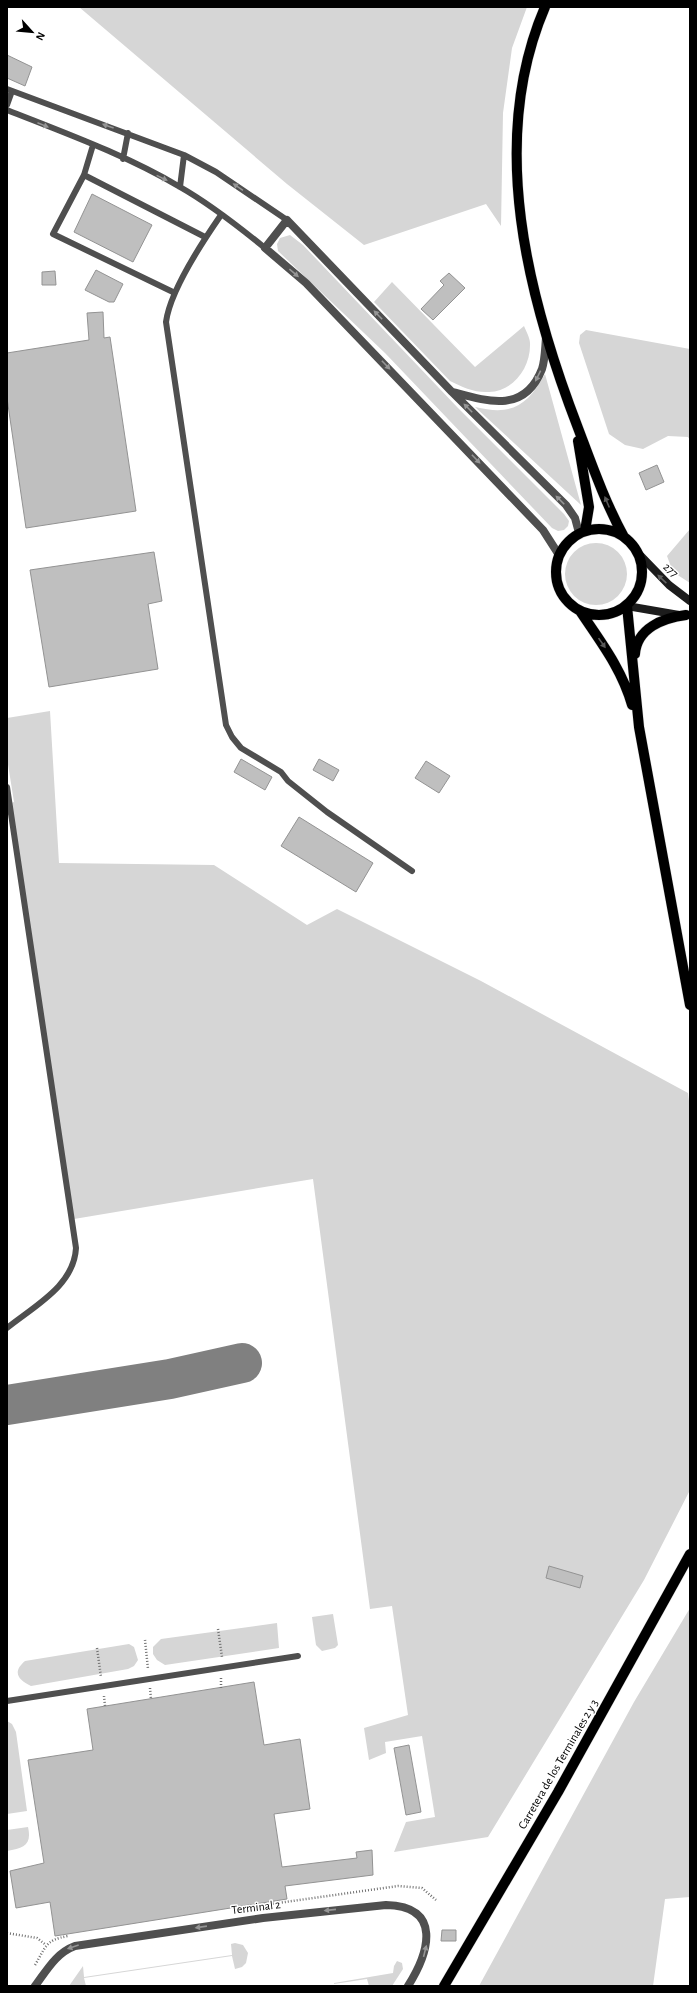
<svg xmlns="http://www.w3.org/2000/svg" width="697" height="1993" viewBox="0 0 697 1993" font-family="'Alegreya Sans',sans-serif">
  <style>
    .green { fill: #d6d6d6 }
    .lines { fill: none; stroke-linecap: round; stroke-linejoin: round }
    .taxiway { stroke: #808080; stroke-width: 40 }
    .building { fill: #bfbfbf; stroke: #939393 }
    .primary-casing { stroke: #dbdbdb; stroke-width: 11 }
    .path { stroke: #717171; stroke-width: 2.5; stroke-dasharray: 1 2; stroke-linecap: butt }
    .lane { stroke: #4f4f4f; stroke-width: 6 }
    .street { stroke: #4f4f4f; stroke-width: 8 }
    .secondary { stroke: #1c1c1c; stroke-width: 8 }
    .primary { stroke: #000; stroke-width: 10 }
    .oneway { fill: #959595 }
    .oneway2 { fill: #595959 }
    .oneway3 { fill: #606060 }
    .labels { text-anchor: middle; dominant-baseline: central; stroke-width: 3; stroke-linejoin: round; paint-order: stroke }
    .street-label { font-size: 12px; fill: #000; stroke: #fff }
  </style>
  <rect width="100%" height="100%" fill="#fff"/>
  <!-- green -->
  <path class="green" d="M79 7H527L512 48 503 113 501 226 486 204 364 245 287 184Z
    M290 235 303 245 458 408 564 514 569 521 568 526 564 530 558 531 552 528 385 353 278 251 277 244 280 238Z
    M392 282 475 367 524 326C526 331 530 338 530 343 531 367 514 391 489 392 475 393 462 387 450 381L374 302Z
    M586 330 690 349V440L688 437 668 436 643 449 625 445 609 434 579 343 580 335Z
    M545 374 581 505 475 407C512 416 527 406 545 374Z
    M690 529V583L673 572 667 556Z
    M565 574a31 31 0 1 1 62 0a31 31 0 1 1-62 0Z
    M50 711 59 863 214 865 307 925 337 909 481 981 688 1093 690 1109V1490L644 1580 488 1837 394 1852 406 1822 435 1817 422 1736 385 1742 386 1753 369 1760 364 1728 408 1715 392 1606 370 1609 313 1179 74 1219 11 803 14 802 7 758V718Z
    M690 1608V1897L665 1899 653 1986H479L634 1702Z
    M333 1614 338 1645 335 1648 322 1651 316 1645 312 1617Z
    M277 1623 279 1648 165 1665 157 1660 153 1654V1647L161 1639Z
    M129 1644 134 1647 138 1660 134 1666 128 1669 31 1686C18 1680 12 1672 25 1661Z
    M7 1721 12 1724 16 1732 27 1811 7 1814Z
    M28 1827C32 1845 24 1848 7 1851V1830Z
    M235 1943 243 1945 248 1953 246 1963 242 1967 235 1969 232 1956 84 1978 86 1986H69L83 1966 84 1977 232 1955 231 1944Z
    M397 1961 402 1963 403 1969 392 1986H369L367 1979 334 1984V1983L393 1973 394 1966Z"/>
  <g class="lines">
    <!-- taxiway -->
    <path class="taxiway" d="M7 1405 170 1379 242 1363"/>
  </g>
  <!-- building -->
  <path class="building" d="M7 55 32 67 25 86 7 78Z
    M92 194 152 225 133 262 74 232Z
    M96 270 123 284 114 302H109L85 290Z
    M55 271 56 285H42V272Z
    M449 273 465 288 433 320 421 309 444 285 440 281Z
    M103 312 104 338 110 337 136 511 26 528 7 398V353L89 340 87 313Z
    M657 465 664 482 646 490 639 473Z
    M154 552 162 601 148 604 158 669 49 687 30 570Z
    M241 759 272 777 265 790 234 772Z
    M319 759 339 770 333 781 313 770Z
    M426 761 450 776 439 793 415 778Z
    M299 817 373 863 356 892 281 846Z
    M549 1566 583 1576 580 1588 546 1578Z
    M254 1682 264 1745 300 1739 310 1809 274 1814 282 1867 357 1858 356 1852 372 1850 373 1875 285 1886 287 1899 55 1936 50 1902 16 1908 10 1871 44 1863 28 1760 93 1750 87 1709Z
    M409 1745 421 1812 406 1815 394 1748Z
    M442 1930H456V1941H441Z"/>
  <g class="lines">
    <defs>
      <path id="primary" d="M545 7C487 142 528 298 578 428 592 465 605 502 624 537
        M578 441 589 507 585 531
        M556 572a43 43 0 1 1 86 0a43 43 0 1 1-86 0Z
        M627 606 639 727 690 1005
        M580 611C600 641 622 669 632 705
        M635 654C637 628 663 618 686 615
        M444 1986 558 1792 690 1554"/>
    </defs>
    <!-- primary casing -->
    <use href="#primary" class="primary-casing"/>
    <!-- path -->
    <path class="path" d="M218 1629 222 1657
      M145 1640 148 1669
      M97 1648 101 1677
      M221 1678V1688
      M150 1688 151 1699
      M104 1696 105 1706
      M264 1905 398 1886 422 1888 436 1900
      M7 1933 37 1938 46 1945
      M35 1965C46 1947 45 1940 68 1936"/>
    <!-- lane -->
    <path class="lane" d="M7 89 184 155 216 172 287 220
      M7 105 12 91
      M7 110C65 133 126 155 180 187 210 204 238 226 265 248
      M93 145 84 175 53 234 175 293
      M123 159 128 133
      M84 175 205 237
      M180 187 184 155
      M221 215C203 241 170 291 166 322L226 725 232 737 241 748 281 772 288 781 327 812 412 871
      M7 787 76 1248C74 1286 34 1306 7 1328
      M7 1701 298 1656"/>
    <!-- street -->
    <path class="street" d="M453 392C489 402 525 413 542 369 545 360 545 348 546 338
      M559 555 543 530 306 283 265 248 287 220 452 392 566 505 575 518 579 533
      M35 1986C47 1970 56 1953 75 1946L263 1918 386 1905C443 1906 429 1953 408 1986"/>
    <!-- secondary -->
    <path class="secondary" d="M639 554 669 585 690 601
      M627 606 679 615"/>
    <!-- primary -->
    <use href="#primary" class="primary"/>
  </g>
  <!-- one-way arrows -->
  <defs><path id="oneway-solid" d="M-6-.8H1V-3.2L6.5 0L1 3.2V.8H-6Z"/></defs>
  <g class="oneway">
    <use href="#oneway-solid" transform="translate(43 125) rotate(22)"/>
    <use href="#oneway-solid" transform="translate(108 126) rotate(-160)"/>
    <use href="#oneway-solid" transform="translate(162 178) rotate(26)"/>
    <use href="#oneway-solid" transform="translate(238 187) rotate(-146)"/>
    <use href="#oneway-solid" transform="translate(294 273) rotate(40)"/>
    <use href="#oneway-solid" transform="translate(378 315) rotate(-134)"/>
    <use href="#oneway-solid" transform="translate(386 365) rotate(46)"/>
    <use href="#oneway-solid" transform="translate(538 376) rotate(116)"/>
    <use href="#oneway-solid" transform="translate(468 408) rotate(-135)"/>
    <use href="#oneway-solid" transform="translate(476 459) rotate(46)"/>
    <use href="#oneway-solid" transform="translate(560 500) rotate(-135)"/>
    <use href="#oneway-solid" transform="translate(330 1910) rotate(174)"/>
    <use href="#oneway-solid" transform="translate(201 1927) rotate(172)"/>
    <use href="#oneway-solid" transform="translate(73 1947) rotate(161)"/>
    <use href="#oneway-solid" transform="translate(425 1951) rotate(-76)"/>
  </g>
  <g class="oneway2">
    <use href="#oneway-solid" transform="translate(607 502) rotate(-113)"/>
    <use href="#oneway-solid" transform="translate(602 643) rotate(55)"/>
  </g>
  <use class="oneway3" href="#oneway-solid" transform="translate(662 579) rotate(-137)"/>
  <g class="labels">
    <!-- street labels -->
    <g class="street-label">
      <text transform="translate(671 570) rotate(43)">277</text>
      <text transform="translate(558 1764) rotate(-60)">Carretera de los Terminales 2 y 3</text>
      <text transform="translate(256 1907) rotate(-7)">Terminal 2</text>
    </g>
  </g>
  <!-- border -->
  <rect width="697" height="1993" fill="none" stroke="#000000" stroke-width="16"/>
  <!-- north arrow -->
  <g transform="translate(32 32) rotate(117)" stroke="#ffffff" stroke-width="3" paint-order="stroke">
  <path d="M0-3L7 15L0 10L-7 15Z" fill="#000000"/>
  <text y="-6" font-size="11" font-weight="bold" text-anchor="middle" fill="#000000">N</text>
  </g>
</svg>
